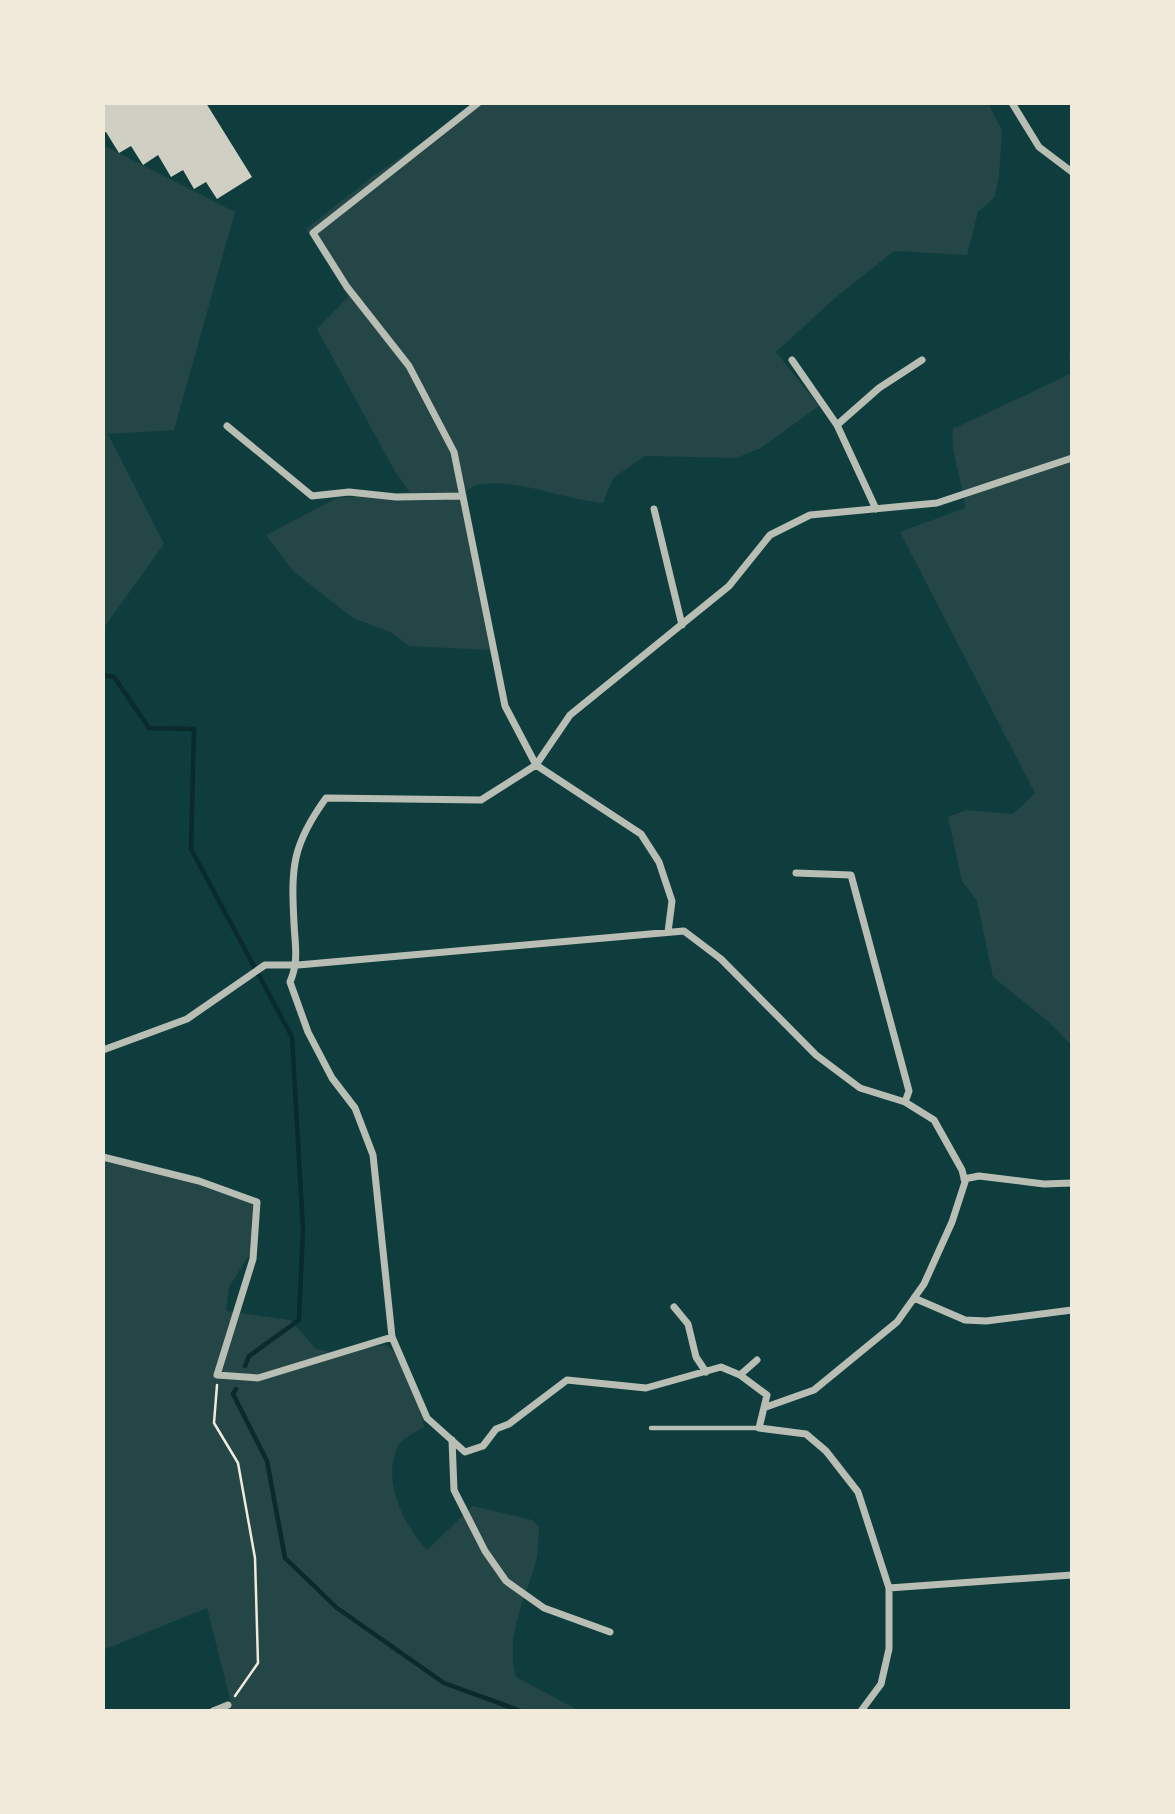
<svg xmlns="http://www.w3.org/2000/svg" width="1175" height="1814" viewBox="0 0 1175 1814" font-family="'IBM Plex Serif',serif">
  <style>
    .green { fill: #244646 }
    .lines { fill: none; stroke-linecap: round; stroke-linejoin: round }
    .stream { stroke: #0a2a2b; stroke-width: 4.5 }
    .building { fill: #cfcfc3 }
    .path { stroke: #f1e9da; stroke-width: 2.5 }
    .service { stroke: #b8beb3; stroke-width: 4.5 }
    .minor { stroke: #b8beb3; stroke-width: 7 }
  </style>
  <rect width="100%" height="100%" fill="#0f3d3e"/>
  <!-- green -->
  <path class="green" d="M478 103H988L1002 131 999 176 995 197 978 212 967 255 894 251 835 298 776 352 819 406 761 448 736 458 645 456 613 478 603 503C566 500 518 479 482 484 475 484 468 490 462 494L490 650 409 646 392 633 353 618 293 571 266 535 337 498 410 492 396 473 317 329 348 297 306 229 372 177Z
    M103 145 235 212 174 430 108 434 164 544 103 629Z
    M1072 351V1046L1050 1023 993 977 977 901 962 881 948 817 967 810 1013 814 1035 793 900 532 965 508C963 482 950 454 953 429L1070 374 1069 354Z
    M103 1160 260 1199 251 1252 229 1287 226 1311 290 1320 316 1349 330 1352 386 1345C409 1363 420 1399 424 1427 416 1432 402 1438 398 1446 381 1480 404 1526 427 1550L473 1506 532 1520 539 1527C538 1539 539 1554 535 1565 524 1603 505 1636 516 1677L580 1711H225L232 1707 207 1608 103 1650Z"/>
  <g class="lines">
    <!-- stream -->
    <path class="stream" d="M103 675 114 677 149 728 194 729 191 849 292 1037 303 1229 299 1320 249 1356 245 1366
      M236 1389 233 1394 267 1461 285 1558 337 1608 444 1683 521 1711"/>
  </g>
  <!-- building -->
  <path class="building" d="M103 103H206L252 177 217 199 206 182 194 189 183 170 171 177 158 155 143 165 131 146 119 153 106 132 103 133Z"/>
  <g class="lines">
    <!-- path -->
    <path class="path" d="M217 1385 214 1423 238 1463 255 1558 258 1663 235 1696"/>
    <!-- service -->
    <path class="service" d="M651 1428H759"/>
    <!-- minor -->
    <path class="minor" d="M478 103 313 233 347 287 409 366 454 452 505 706 536 765 641 834 659 862 672 901 668 932
      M1012 103 1039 147 1072 172
      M792 360 837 425 876 509
      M837 425 879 388 922 360
      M227 426 312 496 349 492 396 497 463 496
      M654 509 682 625
      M796 873 851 875 909 1091 905 1102
      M103 1050 187 1019 265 965H298L684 931 721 959 816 1055 860 1088 905 1102 934 1120 962 1170 965 1182 952 1222 924 1284 897 1322 814 1390 766 1407
      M103 1157 199 1181 257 1202 253 1259 217 1375 258 1378 392 1337
      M964 1179 979 1176 1044 1184 1072 1183
      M914 1298 965 1320 986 1321 1072 1310
      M674 1307 688 1324 696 1357 706 1372
      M740 1375 757 1360
      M452 1440 454 1490 485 1551 506 1581 544 1608 610 1632
      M889 1588 1072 1575
      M213 1711 228 1705
      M861 1711 881 1684 889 1649V1588L858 1492 826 1451 806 1434 759 1428 767 1395 740 1375 721 1367 646 1388 567 1380 509 1424 496 1429 483 1446 465 1452 427 1418 392 1337 373 1155 355 1108 332 1078 308 1032 290 982C299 961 295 945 294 923 291 867 292 845 326 798L481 800 536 765 570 715 729 586 770 535 810 515 937 503 1072 458"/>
  </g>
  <!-- border -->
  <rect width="1175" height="1814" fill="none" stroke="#f1e9da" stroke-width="210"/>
</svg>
